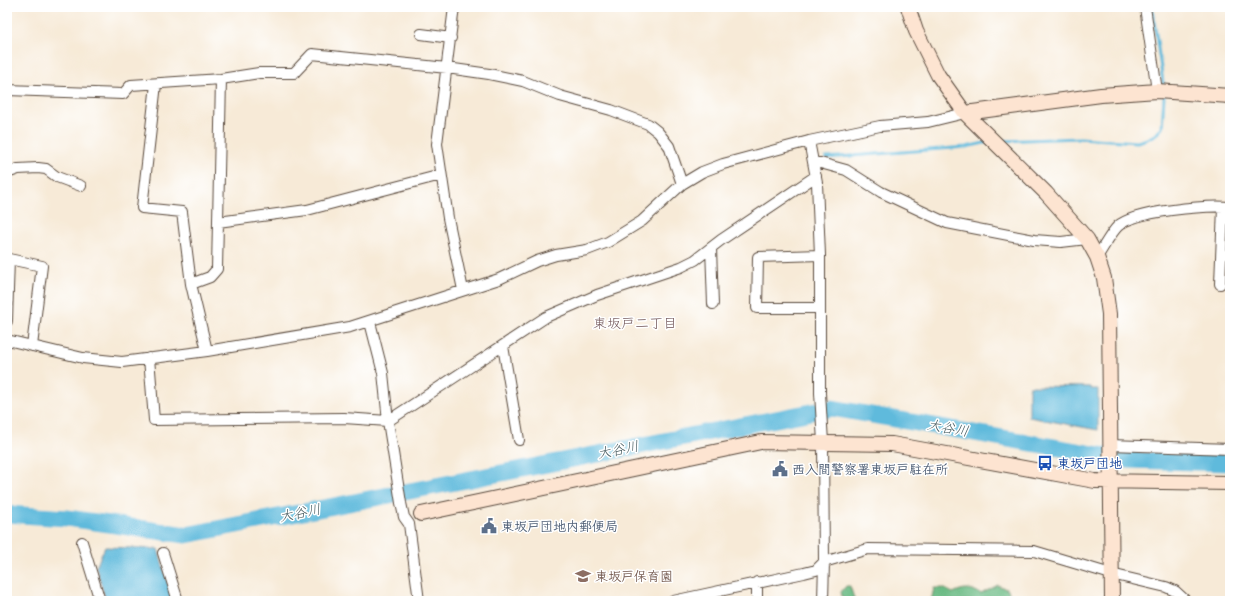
<svg xmlns="http://www.w3.org/2000/svg" width="1237" height="608" viewBox="0 0 1237 608" font-family="Sriracha,'Klee One',sans-serif">
  <style>
    .forest { fill: #6cbb85; stroke: #547252 }
    .water { fill: #5ebadc; stroke: #4c727d }
    .lines { fill: none; stroke-linecap: round; stroke-linejoin: round }
    .stream { stroke: #5ebadc; stroke-width: 3 }
    .river { stroke: #5ebadc; stroke-width: 17 }
    .street-casing { stroke: #57473a; stroke-width: 12 }
    .secondary-casing { stroke: #57473a; stroke-width: 16 }
    .street { stroke: #fff; stroke-width: 10 }
    .secondary { stroke: #fde4d1; stroke-width: 14 }
    .labels { text-anchor: middle; dominant-baseline: central; stroke-width: 3; stroke-linejoin: round; paint-order: stroke }
    .transit-label { font-size: 13px; font-weight: bold; fill: #164399; stroke: #fff; text-anchor: start }
    .service-label { font-size: 13px; font-weight: bold; fill: #4e5e75; stroke: #fff; text-anchor: start }
    .education-label { font-size: 13px; font-weight: bold; fill: #785e54; stroke: #fff; text-anchor: start }
    .neighbourhood-label { font-size: 14px; fill: #73585b; stroke: #fff }
    .water-label { font-size: 14px; font-style: italic; fill: #475c60; stroke: #fff }
  </style>
  <rect width="100%" height="100%" fill="#fff"/>
  <filter id="ink" filterUnits="userSpaceOnUse"><feTurbulence type="fractalNoise" baseFrequency=".025" numOctaves="2"/><feDisplacementMap in="SourceGraphic" scale="8" xChannelSelector="R" yChannelSelector="G"/><feConvolveMatrix kernelMatrix="1 2 1 2 8 2 1 2 1" color-interpolation-filters="sRGB"/></filter>
  <filter id="wash" filterUnits="userSpaceOnUse"><feTurbulence type="fractalNoise" baseFrequency=".012" numOctaves="4" result="noise"/><feDisplacementMap in="SourceGraphic" scale="16" xChannelSelector="R" yChannelSelector="G"/><feGaussianBlur stdDeviation="0.9" result="paint"/><feColorMatrix in="noise" values="0 0 0 0 0 0 0 0 0 0 0 0 0 0 0 0 0 1.4 0 .05"/><feComposite in="paint" operator="in"/></filter>
  <g filter="url(#wash)">
    <rect width="100%" height="100%" fill="#f7ead7"/>
    <!-- forest -->
    <path class="forest" d="M998 585 1008 590 1012 601H931L934 588H943L953 593C965 587 971 588 981 594Z
      M846 586H850L855 601H843L841 592Z"/>
    <!-- water -->
    <path class="water" d="M1029 386 1090 387 1091 389H1098V430L1029 417Z
      M105 547 158 549 173 601H106L96 567Z"/>
    <g class="lines">
      <!-- stream -->
      <path class="stream" d="M1152 7 1164 89
        M1000 141 1080 138 1137 142C1147 140 1156 136 1162 128L1164 96
        M826 158 966 147 989 142"/>
      <!-- river -->
      <path class="river" d="M7 514 67 518 186 535 832 408 1128 460 1230 463"/>
    </g>
  </g>
  <g filter="url(#ink)">
    <g class="lines">
      <defs>
        <path id="street" d="M454 7 437 144 448 218 463 290
          M1145 7 1157 91
          M421 34 451 38
          M156 84 142 208 182 212 191 284 207 351
          M7 90 123 94 131 85 221 79 259 73H294L312 54 447 68 489 74 523 81 560 96 611 110 648 124 658 132 669 146 682 184
          M809 141 817 183 820 255V393L823 442 824 562 823 601
          M813 161 846 170 881 192 947 223 1034 240 1061 242 1087 239
          M7 173 18 169 38 168 46 169 57 177 81 186
          M218 222 307 210 441 175
          M711 248 713 304
          M820 255 758 257 757 308H820
          M1097 257C1104 247 1110 234 1118 226 1134 211 1207 205 1230 207
          M191 284 210 277 217 269 221 79
          M1220 284 1223 207
          M7 321 9 259 42 266 32 346
          M370 322 383 373 388 421 401 503 404 517 409 524 419 601
          M7 340 83 358 122 362 207 351 350 327 499 279 537 261 556 255 587 250 608 242 642 221 682 184 702 172 723 164 809 141 880 126 928 122 965 113
          M503 346 519 440
          M149 358 154 420 344 418 388 421 546 317 597 295 681 267 695 260 721 240 816 176
          M1110 445 1230 449
          M82 542 100 601
          M163 553 178 601
          M757 582V601
          M673 601 804 573 816 570 824 562 868 549 1034 551 1111 574 1166 587 1175 591 1186 601"/>
        <path id="secondary" d="M908 7 916 31 938 75 965 113 1046 193 1087 239 1097 257 1104 278 1109 314 1112 601
          M965 113 1101 95 1157 91 1230 96
          M421 514 761 442 892 444 1095 481 1230 483"/>
      </defs>
      <!-- street casing -->
      <use href="#street" class="street-casing"/>
      <!-- secondary casing -->
      <use href="#secondary" class="secondary-casing"/>
      <!-- street -->
      <use href="#street" class="street"/>
      <!-- secondary -->
      <use href="#secondary" class="secondary"/>
    </g>
  </g>
  <!-- icons -->
  <defs>
    <symbol id="bus-bare" viewBox="-9 -9 18 18"><path d="M-5-6H5V4H4V6H2V4H-2V6H-4V4H-5ZM-3.5-4V0h7V-4ZM-3.5 1.2v1.5H-2V1.2ZM2 1.2v1.5H3.5V1.2Z" fill="#1a4fb4" stroke="#fff" stroke-width="2.5" paint-order="stroke"/></symbol>
    <symbol id="civic-bare" viewBox="-9 -9 18 18"><path d="M-.6-6.5H3V-4.5H.6V-3L4-1V1h2V6H-6V1h2V-1L-.6-3ZM-1.2 2.5V6h2.4V2.5Z" fill="#5c6f8a" stroke="#fff" stroke-width="2.5" paint-order="stroke"/></symbol>
    <symbol id="school-bare" viewBox="-9 -9 18 18"><path d="M0-5L7-2L0 1L-7-2ZM-4 1L0 2.5L4 1V4Q0 6-4 4Z" fill="#8d6e63" stroke="#fff" stroke-width="2.5" paint-order="stroke"/></symbol>
  </defs>
  <g fill-rule="evenodd">
    <use href="#bus-bare" x="1034" y="452" width="22" height="22"/>
    <use href="#civic-bare" x="769" y="458" width="22" height="22"/>
    <use href="#civic-bare" x="478" y="515" width="22" height="22"/>
    <use href="#school-bare" x="572" y="565" width="22" height="22"/>
  </g>
  <g class="labels">
    <!-- transit labels -->
    <g class="transit-label">
      <text x="1057" y="463">東坂戸団地</text>
    </g>
    <!-- service labels -->
    <g class="service-label">
      <text x="792" y="469">西入間警察署東坂戸駐在所</text>
      <text x="501" y="526">東坂戸団地内郵便局</text>
    </g>
    <!-- education labels -->
    <g class="education-label">
      <text x="595" y="576">東坂戸保育園</text>
    </g>
    <!-- neighbourhood labels -->
    <g class="neighbourhood-label">
      <text x="635" y="323">東坂戸二丁目</text>
    </g>
    <!-- water labels -->
    <g class="water-label">
      <text transform="translate(948 428) rotate(10)">大谷川</text>
      <text transform="translate(618 450) rotate(-11)">大谷川</text>
      <text transform="translate(300 513) rotate(-11)">大谷川</text>
    </g>
  </g>
  <!-- margin -->
  <rect width="1237" height="608" fill="none" stroke="#fff" stroke-width="24"/>
</svg>
